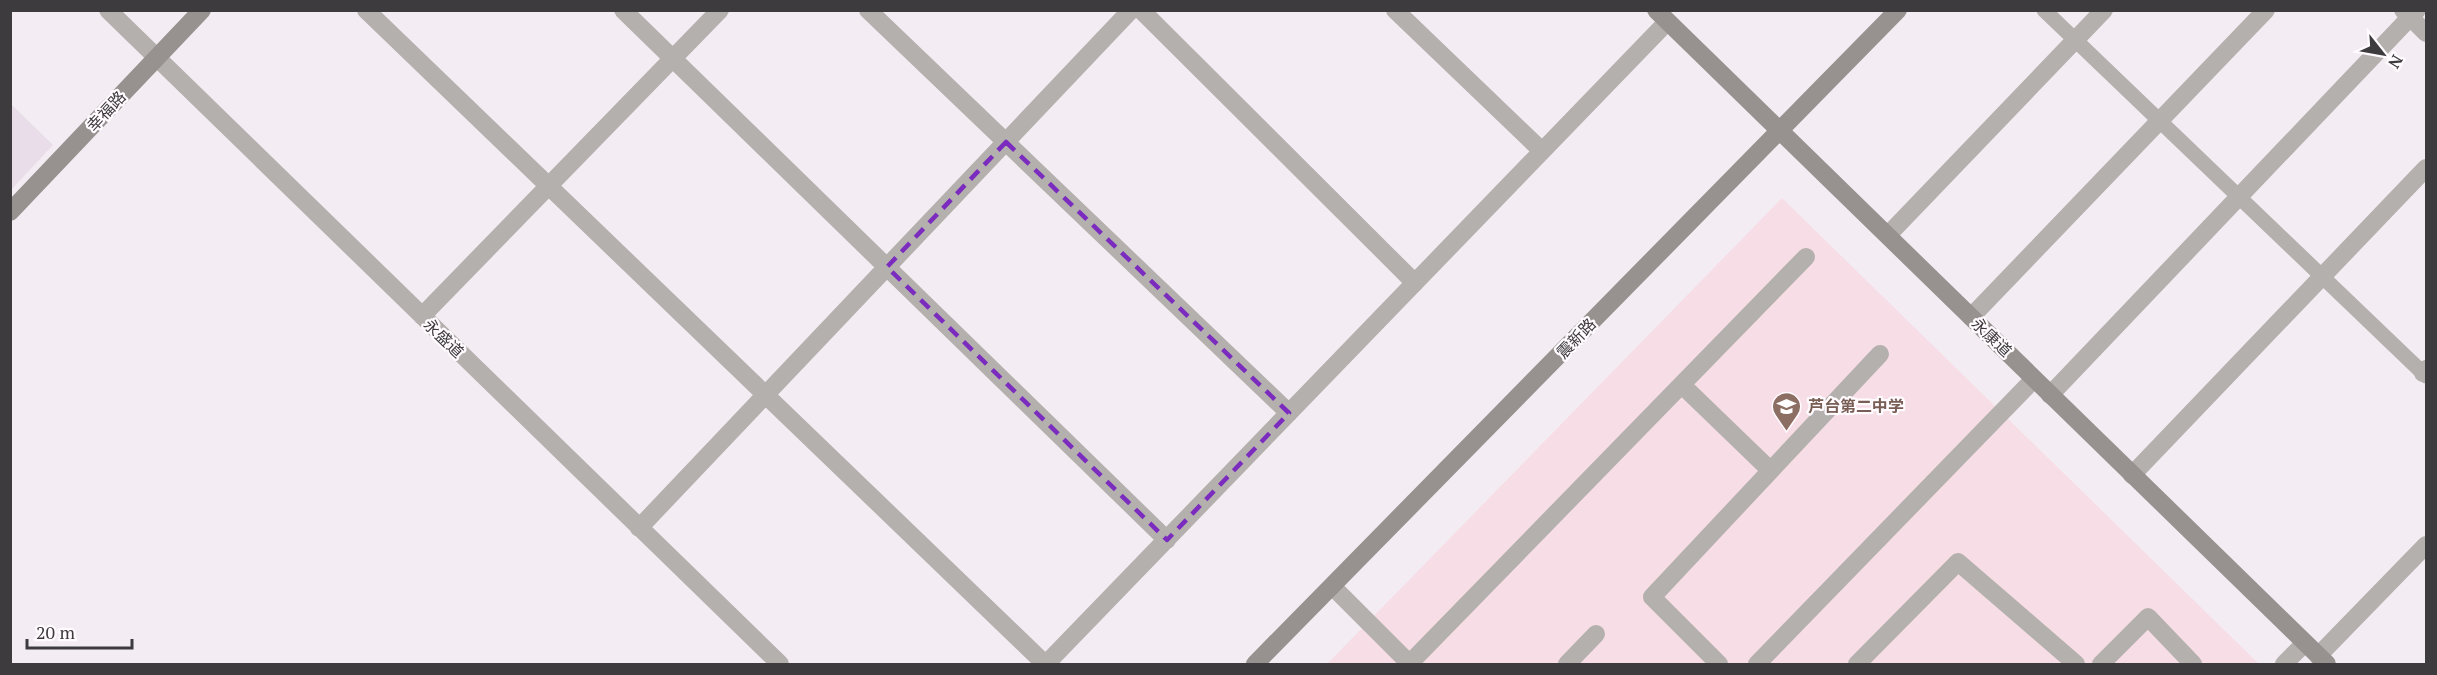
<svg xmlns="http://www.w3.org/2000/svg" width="2437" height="675" viewBox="0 0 2437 675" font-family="'PT Serif','Noto Sans SC',serif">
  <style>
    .built { fill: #e9dde9 }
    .education { fill: #f7dde5 }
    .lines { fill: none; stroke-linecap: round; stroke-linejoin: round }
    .lane { stroke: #b4b0ae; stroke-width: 15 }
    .street { stroke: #b4b0ae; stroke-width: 18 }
    .secondary { stroke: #97918f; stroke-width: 18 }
    .marked { fill: none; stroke: #7b2cbf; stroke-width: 4.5; stroke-dasharray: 12 8; stroke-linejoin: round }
    .labels { text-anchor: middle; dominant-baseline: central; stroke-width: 4.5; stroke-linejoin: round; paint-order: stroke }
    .street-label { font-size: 16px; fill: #3e3b3e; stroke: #fffbff }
    .education-label { font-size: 16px; font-weight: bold; fill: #785e54; stroke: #fffbff; text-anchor: start }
  </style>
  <rect width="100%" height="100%" fill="#f3edf3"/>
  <!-- built -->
  <path class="built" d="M11 104 53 145 11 190H10Z"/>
  <!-- education -->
  <path class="education" d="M1782 198 2259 664H1327Z"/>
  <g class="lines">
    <!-- lane -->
    <path class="lane" d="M2044 10 2426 376"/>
    <!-- street -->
    <path class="street" d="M108 10 780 664
      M366 10 1045 664
      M623 10 1167 540
      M868 10 1289 413
      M1141 10 1415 283
      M1395 10 1542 151
      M2403 10 2426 33
      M1888 235 2104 10
      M422 316 720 10
      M1971 317 2266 10
      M2423 373 2426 369
      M1682 385 1770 470
      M2050 395 2417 10
      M2132 475 2426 168
      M639 528 1131 10
      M1333 587 1410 664
      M2318 656 2426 545
      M1046 664 1667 22
      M1409 664 1806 257
      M1567 664 1596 634
      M1719 664 1652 597 1880 354
      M1757 664 2034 379
      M1857 664 1958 562 2076 664
      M2101 664 2148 617 2193 664
      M2284 664 2305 643"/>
    <!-- secondary -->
    <path class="secondary" d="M1656 10 2327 664
      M10 212 202 10
      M1255 664 1898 10"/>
  </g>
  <!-- marked area -->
  <path class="marked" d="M1006 142 1289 413 1167 540 887 267Z"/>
  <!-- icons -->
  <defs>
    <symbol id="school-pin" viewBox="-11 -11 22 30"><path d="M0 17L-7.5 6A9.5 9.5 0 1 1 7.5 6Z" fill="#8d6e63" stroke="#fffbff"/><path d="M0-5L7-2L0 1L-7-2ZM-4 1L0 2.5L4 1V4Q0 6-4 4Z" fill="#fff"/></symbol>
  </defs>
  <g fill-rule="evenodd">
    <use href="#school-pin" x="1770" y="390" width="33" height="45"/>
  </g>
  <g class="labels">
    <!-- street labels -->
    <g class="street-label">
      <text transform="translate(106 111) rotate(-47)">幸福路</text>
      <text transform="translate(1992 337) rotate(44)">永康道</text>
      <text transform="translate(444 338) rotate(44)">永盛道</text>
      <text transform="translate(1576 338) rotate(-46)">震新路</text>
    </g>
    <!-- education labels -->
    <g class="education-label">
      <text x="1808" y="406">芦台第二中学</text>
    </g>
  </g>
  <!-- border -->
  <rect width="2437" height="675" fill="none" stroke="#3e3b3e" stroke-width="24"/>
  <!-- north arrow -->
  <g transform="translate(2383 54) rotate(121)" stroke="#fffbff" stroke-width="4.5" paint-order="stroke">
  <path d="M0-4.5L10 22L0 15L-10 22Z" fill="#3e3b3e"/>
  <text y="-9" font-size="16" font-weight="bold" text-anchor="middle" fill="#3e3b3e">N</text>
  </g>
  <!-- scale -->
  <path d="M27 639v9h105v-9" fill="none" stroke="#3e3b3e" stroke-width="3"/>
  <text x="36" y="639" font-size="18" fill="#3e3b3e" stroke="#fffbff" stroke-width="4.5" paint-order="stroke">20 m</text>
</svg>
